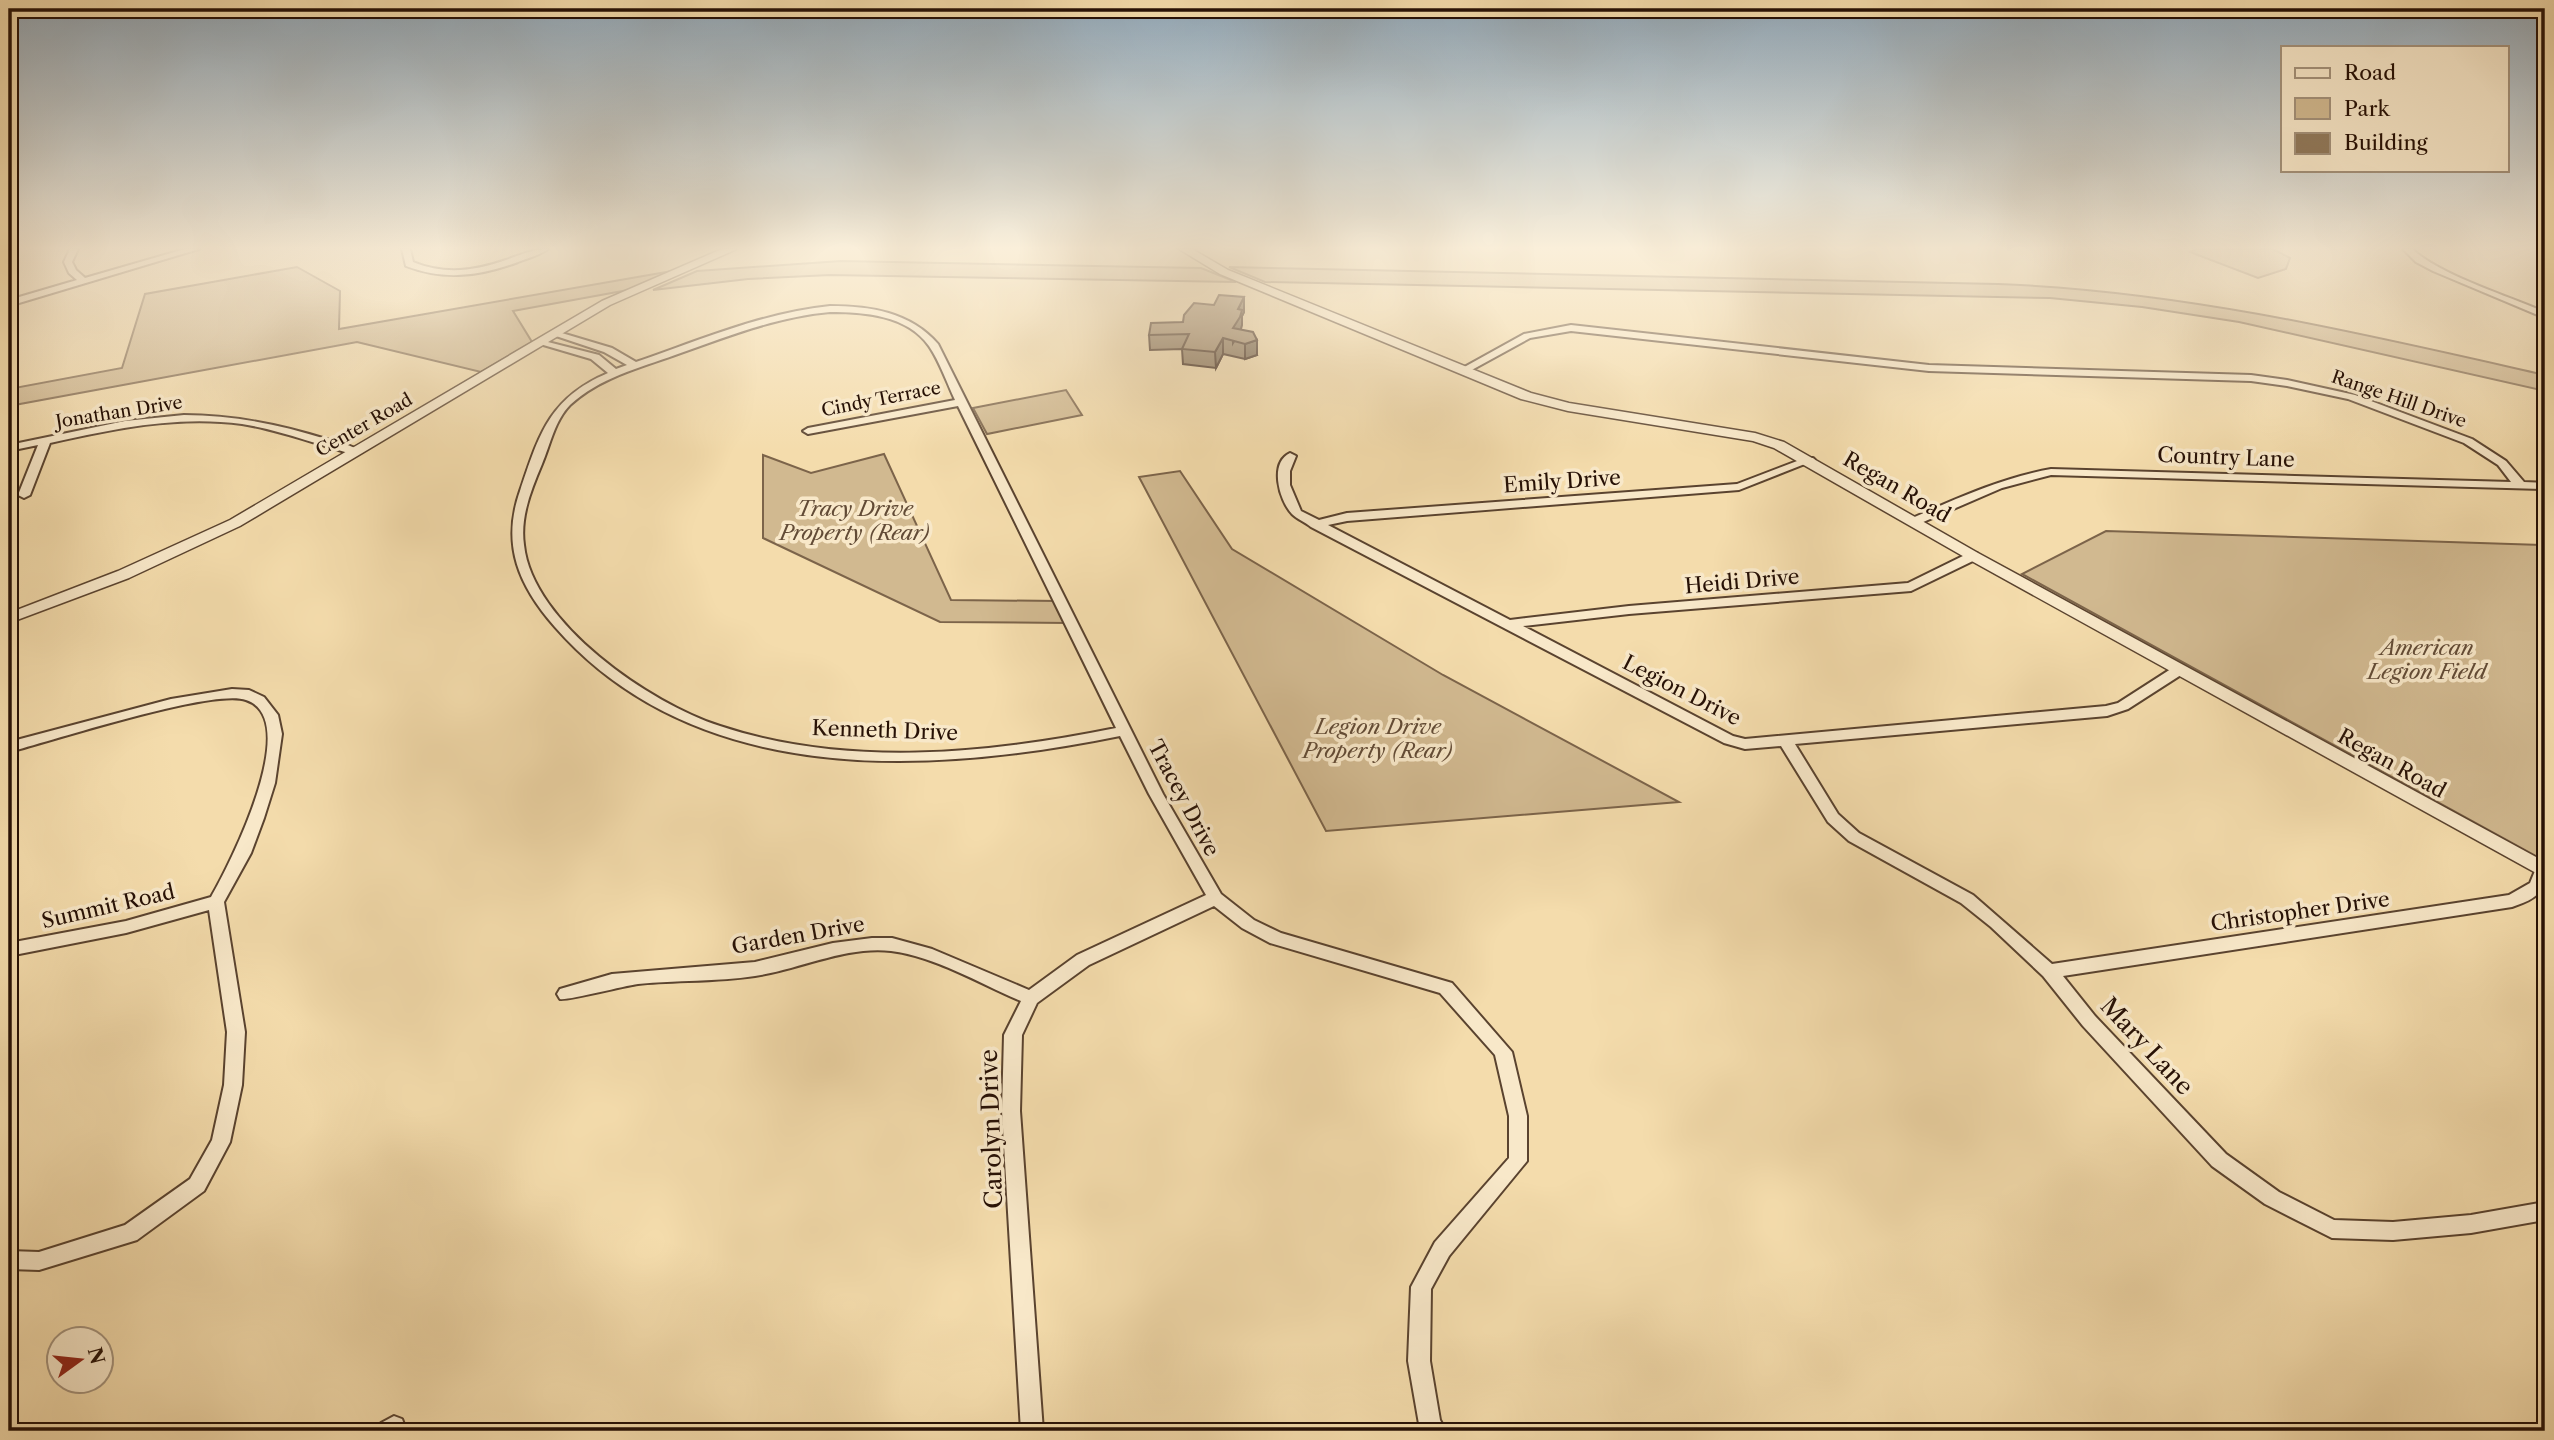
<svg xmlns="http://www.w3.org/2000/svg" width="2554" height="1440" viewBox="0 0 2554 1440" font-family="'Libre Caslon Text',serif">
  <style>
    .green { fill: #d1b990; stroke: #7c644a; stroke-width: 2 }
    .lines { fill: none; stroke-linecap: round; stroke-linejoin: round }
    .minor-casing { stroke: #5a432f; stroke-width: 4 }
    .tertiary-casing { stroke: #5a432f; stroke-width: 3 }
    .minor { fill: #f8e8c9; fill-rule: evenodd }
    .tertiary { fill: #f8e8c9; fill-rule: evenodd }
    .wall { fill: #7d694f; stroke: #261005; stroke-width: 2 }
    .shaded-wall { fill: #665540; stroke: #261005; stroke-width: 2 }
    .building { fill: #917a5c; stroke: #261005; stroke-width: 2 }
    .labels { text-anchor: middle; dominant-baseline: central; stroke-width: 7; stroke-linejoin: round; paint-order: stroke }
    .far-street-label { font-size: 18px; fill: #261005; stroke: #f8e8c9 }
    .street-label { font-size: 21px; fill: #261005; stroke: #f8e8c9 }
    .park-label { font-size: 21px; font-style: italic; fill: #624b36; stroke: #f8e8c9 }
    .near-street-label { font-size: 24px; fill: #261005; stroke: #f8e8c9 }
  </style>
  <rect width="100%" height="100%" fill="#f4dcac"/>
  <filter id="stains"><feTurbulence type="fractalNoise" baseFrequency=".00286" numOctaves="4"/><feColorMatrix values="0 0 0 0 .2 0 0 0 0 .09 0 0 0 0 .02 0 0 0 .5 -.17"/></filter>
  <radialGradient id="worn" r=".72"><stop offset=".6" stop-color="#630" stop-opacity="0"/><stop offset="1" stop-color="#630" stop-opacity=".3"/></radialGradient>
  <!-- green -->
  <path class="green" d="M2196 249H2273L2290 258 2286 269 2258 278 2190 252Z
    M841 261 1201 268 1236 282 830 275 748 279 653 290 697 271Z
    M297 267 340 291 339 329 672 271 628 290 513 311 532 342 481 372 357 342 9 406V389L122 368 145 294Z
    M1229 267 1998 284C2185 291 2364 334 2545 375V391L2239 322 2142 307 2050 298 1265 282Z
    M1066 390 1082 415 987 434 973 408Z
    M884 454 951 600 1058 601 1068 623 940 622 763 538V455L811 473Z
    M1180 471 1232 549 1443 675 1679 802 1326 831 1139 477Z
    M2106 531 2545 545V861L2022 574Z"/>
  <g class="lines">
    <defs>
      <path id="minor" d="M70 249H78L72 262 76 270 85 278 185 249H199L9 306V300L77 280 69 273 64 262Z
        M402 249H410L413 262C445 275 474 271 506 260 520 255 533 249 548 249 540 255 528 258 518 262 480 276 445 281 406 266Z
        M2403 249H2412C2440 275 2508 296 2545 312V318L2433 271 2416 262Z
        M830 306C870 306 910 312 938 344L1163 794 1221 894 1254 920 1281 933 1452 983 1512 1052 1527 1116V1161L1449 1256 1431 1289 1430 1361 1440 1420 1446 1431H1422L1419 1424 1408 1361 1411 1287 1435 1242 1509 1158V1116L1495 1055 1440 993 1270 943 1242 928 1214 906 1089 965 1037 1003 1022 1035 1020 1111 1043 1431H1021L1002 1111 1004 1035 1021 1001C980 984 937 957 891 951 845 946 801 969 755 976 716 982 677 980 638 984 623 986 567 1001 560 999L557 994 560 989 612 974 755 962 833 943 872 938H892L932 949 1029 990 1077 955 1206 895 1149 794 1120 736C929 775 696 788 555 627 519 586 501 545 520 491 539 435 549 398 608 373L591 359 540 344V340L599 355 616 369 627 365 604 352 550 334 555 331 612 348 636 362C700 340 762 313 830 306ZM830 312C864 312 907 315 929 346 940 362 947 383 955 400L808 428 803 431 808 434 958 406 1116 728C988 754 847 768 720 726 651 704 532 623 524 545 520 517 531 490 542 464 550 445 555 420 570 405 599 378 639 368 675 355 727 337 775 317 830 312Z
        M1571 325 1929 365 2251 375 2287 380 2355 395 2472 439 2506 461 2524 482 2545 483V489L2051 475 2002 488 1914 526 1908 522 1910 519C1956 499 2001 478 2051 469L2511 482 2498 465 2464 443 2348 399 2287 386 2251 381 1929 371 1571 331 1530 338 1468 372 1459 370 1524 334Z
        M184 415C233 415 278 424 326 439 337 442 352 445 362 452L356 455C318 445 281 430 242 424 177 415 113 429 50 443L30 495 24 498 18 495 38 445 9 451V445L125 421Z
        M1290 453 1296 456 1290 471V485L1301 511 1319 520 1347 513 1737 484 1805 458H1813L1815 460 1739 490 1347 521 1328 525 1510 620 1629 606 1908 583 1969 553H1977L1979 556 1977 559 1911 591 1629 614 1523 626 1733 736 1745 739 2106 706 2118 703 2174 667H2184L2186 670 2184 673 2128 709 2107 716 1795 744 1838 814 1859 833 1973 895 2052 964 2509 895 2530 883 2537 866 2545 865C2545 892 2539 898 2512 907L2063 976 2095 1016 2226 1154 2279 1192 2334 1220 2393 1222 2471 1215 2545 1202V1220L2471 1233 2393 1240 2332 1238 2265 1204 2212 1166 2083 1026 2043 976 1991 927 1961 903 1849 841 1828 822 1781 746 1745 749 1724 743 1311 527C1305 522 1297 519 1292 514 1279 500 1269 463 1290 453Z
        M232 689 249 690 264 697 278 715 282 734 275 783 264 818 251 853 224 902 245 1032 242 1085 230 1142 204 1191 137 1240 39 1270 9 1269V1251L39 1252 125 1225 190 1179 212 1140 224 1085 227 1032 209 910 126 933 9 956V943L126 921 211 897C229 866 304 719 246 700 213 688 52 741 9 752V742L171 699Z
        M394 1416 402 1419 405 1427 403 1431H378L381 1423Z"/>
      <path id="tertiary" d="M722 249H737L610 305 240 526 129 578 9 623V613L118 571 230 520 602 301Z
        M1179 249H1192L1228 270 1531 393 1569 403 1755 433 1784 442 1978 553 2545 862V878L1968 559 1774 448 1753 441 1568 411 1521 399 1220 274Z"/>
    </defs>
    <!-- minor casing -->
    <use href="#minor" class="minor-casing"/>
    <!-- tertiary casing -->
    <use href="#tertiary" class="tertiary-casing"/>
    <!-- minor -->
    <use href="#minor" class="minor"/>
    <!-- tertiary -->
    <use href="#tertiary" class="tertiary"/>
  </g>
  <!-- wall -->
  <path class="wall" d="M1244 297V312L1242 316 1241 329 1257 355 1245 359 1223 354 1216 368 1183 364 1182 349 1150 350 1149 335 1183 322 1214 305Z"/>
  <!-- shaded-wall -->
  <path class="shaded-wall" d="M1244 297V312L1242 316V325L1240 332 1233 343V328L1238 309Z
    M1223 338V354L1216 368 1215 352Z
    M1257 340V355L1245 359V344Z"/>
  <!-- building -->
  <path class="building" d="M1219 295 1244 297 1238 309 1242 310 1240 317 1233 328 1253 332 1257 340 1245 344 1223 338 1215 352 1182 349 1189 334 1149 335 1151 323 1183 322 1184 315 1194 303 1214 305Z"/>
  <!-- sky -->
  <linearGradient id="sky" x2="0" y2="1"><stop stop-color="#91a8b9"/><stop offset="0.55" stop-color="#faefda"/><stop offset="1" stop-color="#faefda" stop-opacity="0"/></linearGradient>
  <rect width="2554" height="451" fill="url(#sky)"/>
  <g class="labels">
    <!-- far-street labels -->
    <g class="far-street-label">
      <text transform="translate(881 399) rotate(-11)">Cindy Terrace</text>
      <text transform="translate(2399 399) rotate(19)">Range Hill Drive</text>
      <text transform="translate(119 412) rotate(-9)">Jonathan Drive</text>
      <text transform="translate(364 425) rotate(-30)">Center Road</text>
    </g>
    <!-- street labels -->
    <g class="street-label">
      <text transform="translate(2226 457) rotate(2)">Country Lane</text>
      <text transform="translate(1562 481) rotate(-4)">Emily Drive</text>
      <text transform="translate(1897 487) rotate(30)">Regan Road</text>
      <text transform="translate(1742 581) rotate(-5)">Heidi Drive</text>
      <text transform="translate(1682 690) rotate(27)">Legion Drive</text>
      <text transform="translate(885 730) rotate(2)">Kenneth Drive</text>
      <text transform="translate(2392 763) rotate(29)">Regan Road</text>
      <text transform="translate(1184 798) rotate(62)">Tracey Drive</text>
      <text transform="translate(108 906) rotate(-13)">Summit Road</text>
      <text transform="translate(2300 911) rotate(-8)">Christopher Drive</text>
      <text transform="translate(798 935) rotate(-10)">Garden Drive</text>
    </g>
    <!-- park labels -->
    <g class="park-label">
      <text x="855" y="508">Tracy Drive<tspan x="855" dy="24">Property (Rear)</tspan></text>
      <text x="2427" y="647">American<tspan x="2427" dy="24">Legion Field</tspan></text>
      <text x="1378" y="726">Legion Drive<tspan x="1378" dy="24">Property (Rear)</tspan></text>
    </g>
    <!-- near-street labels -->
    <g class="near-street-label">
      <text transform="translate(2147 1046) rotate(47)">Mary Lane</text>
      <text transform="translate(991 1129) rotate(-92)">Carolyn Drive</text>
    </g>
  </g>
  <!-- margin -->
  <rect width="2554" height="1440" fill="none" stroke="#f4dcac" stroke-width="35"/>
  <rect x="10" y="10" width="2533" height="1419" fill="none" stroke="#261005" stroke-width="3.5"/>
  <rect x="18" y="18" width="2519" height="1405" fill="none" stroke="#261005" stroke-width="2"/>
  <!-- legend -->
  <rect x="2281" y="46" width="228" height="126" fill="#f8e8c9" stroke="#a4927b" stroke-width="2"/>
  <rect x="2295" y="68" width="35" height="10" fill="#f8e8c9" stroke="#a4927b" stroke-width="2"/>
  <text x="2344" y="80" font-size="21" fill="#261005">Road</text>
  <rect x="2295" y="98" width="35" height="21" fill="#d1b990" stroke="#a4927b" stroke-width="2"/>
  <text x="2344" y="116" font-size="21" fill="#261005">Park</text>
  <rect x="2295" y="133" width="35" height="21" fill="#917a5c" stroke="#a4927b" stroke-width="2"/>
  <text x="2344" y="150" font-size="21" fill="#261005">Building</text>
  <!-- north arrow -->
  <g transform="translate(80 1360) rotate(75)"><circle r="33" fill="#f8e8c9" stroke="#a4927b" stroke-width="2"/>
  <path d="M0-5L12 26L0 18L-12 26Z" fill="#8f2418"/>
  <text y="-10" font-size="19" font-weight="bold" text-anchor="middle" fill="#261005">N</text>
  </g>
  <rect width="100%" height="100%" filter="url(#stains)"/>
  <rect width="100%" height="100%" fill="url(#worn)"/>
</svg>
